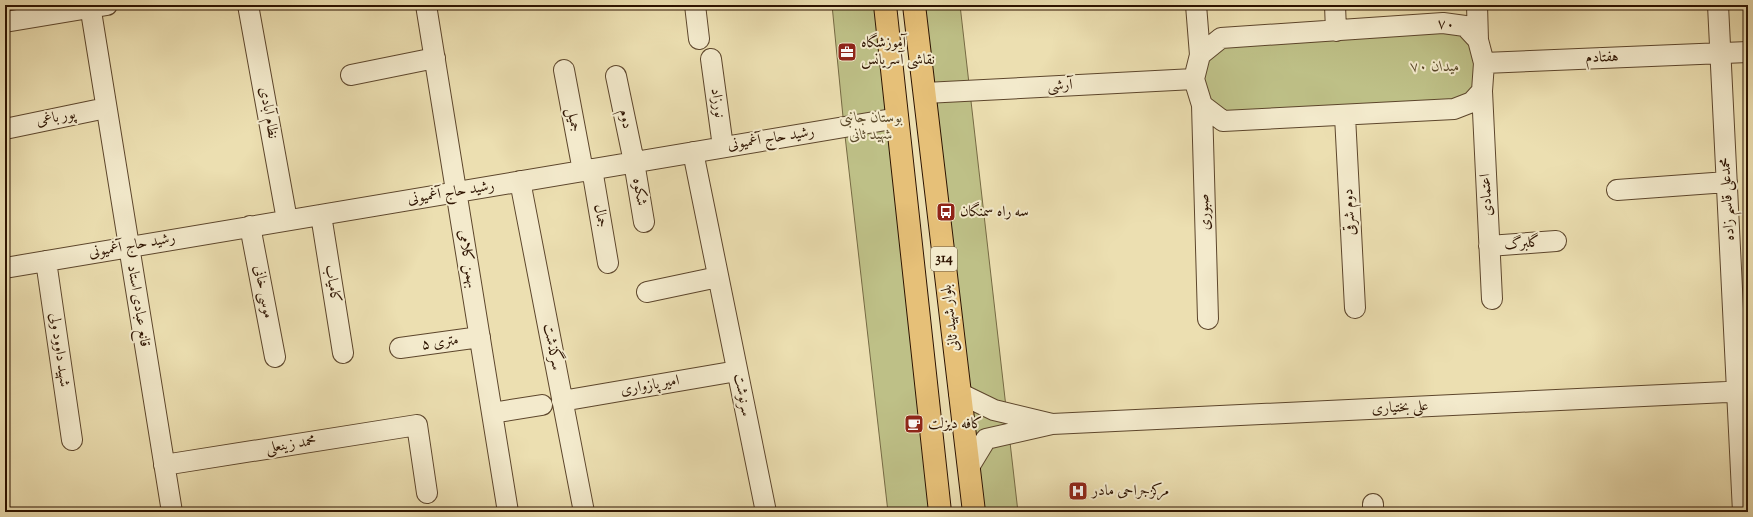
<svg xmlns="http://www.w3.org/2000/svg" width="1753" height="517" viewBox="0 0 1753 517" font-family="'Sorts Mill Goudy',Amiri,serif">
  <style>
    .green { fill: #bec087; stroke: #766a44 }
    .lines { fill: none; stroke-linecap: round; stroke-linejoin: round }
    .street-casing { stroke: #5d462c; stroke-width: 22 }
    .primary-casing { stroke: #2d1300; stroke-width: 24 }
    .street { stroke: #f3eacc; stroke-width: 20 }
    .primary { stroke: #e6c078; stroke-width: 22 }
    .labels { text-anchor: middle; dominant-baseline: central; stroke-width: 4; stroke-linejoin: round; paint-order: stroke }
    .shield { fill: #f3eacc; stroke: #68543d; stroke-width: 1 }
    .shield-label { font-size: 14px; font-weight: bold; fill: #2d1300 }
    .street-label { font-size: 15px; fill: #2d1300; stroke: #f3eacc }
    .poi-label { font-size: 15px; fill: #2d1300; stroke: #f3eacc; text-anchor: start }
    .park-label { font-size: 15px; font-style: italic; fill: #584728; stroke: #f3eacc }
  </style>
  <rect width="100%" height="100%" fill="#ecdfb1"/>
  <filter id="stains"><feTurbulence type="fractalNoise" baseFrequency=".005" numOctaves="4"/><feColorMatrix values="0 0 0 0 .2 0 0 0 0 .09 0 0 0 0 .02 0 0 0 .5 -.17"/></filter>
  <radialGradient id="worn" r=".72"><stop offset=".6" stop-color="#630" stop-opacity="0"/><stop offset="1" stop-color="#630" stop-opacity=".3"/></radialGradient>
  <!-- green -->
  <path class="green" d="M832 5H885L940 512H888L844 127Z
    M913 5H960L1018 512H974Z
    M1443 23 1478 40 1472 102 1223 121 1202 105 1200 55 1221 38Z"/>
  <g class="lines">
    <defs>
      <path id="street" d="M90 5 172 512
        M248 5 287 220
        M426 5 508 512
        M695 5 699 39
        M1196 5 1200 55
        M1335 5 1336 31
        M1477 5 1478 40
        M1718 5 1743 512
        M5 22 107 5
        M1443 23 1465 26 1478 40 1484 63 1482 91 1472 102 1454 109 1223 121 1202 105 1194 79 1200 55 1221 38Z
        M711 59 723 147
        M1484 63 1748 52
        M564 70 583 171
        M351 75 435 58
        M616 76 634 162 644 222
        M1482 91 1492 299
        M925 93 1194 79
        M1202 105 1208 319
        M1345 116 1355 308
        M5 129 106 108
        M693 152 766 512
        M592 169 608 263
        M520 181 584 512
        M1617 190 1727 182
        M321 215 343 353
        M250 226 275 357
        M1489 246 1556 241
        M46 261 72 440
        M5 268 898 118
        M647 292 718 277
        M400 348 480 337
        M959 393 994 410 1052 424 986 439 969 467
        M562 401 737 371
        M492 413 542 405
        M1052 424 1748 391
        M164 465 417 425 427 493
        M1373 504V512"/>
      <path id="primary" d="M885 5 940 512
        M914 5 974 512"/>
    </defs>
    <!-- street casing -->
    <use href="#street" class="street-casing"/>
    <!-- primary casing -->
    <use href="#primary" class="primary-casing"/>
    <!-- street -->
    <use href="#street" class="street"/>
    <!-- primary -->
    <use href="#primary" class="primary"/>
  </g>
  <!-- icons -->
  <defs>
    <symbol id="office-square" viewBox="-11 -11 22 22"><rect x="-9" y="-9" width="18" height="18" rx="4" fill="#8f2418" stroke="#f3eacc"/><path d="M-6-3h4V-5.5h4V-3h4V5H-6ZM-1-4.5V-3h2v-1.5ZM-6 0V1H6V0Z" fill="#fff"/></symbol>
    <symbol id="bus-square" viewBox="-11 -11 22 22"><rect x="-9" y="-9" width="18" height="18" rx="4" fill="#8f2418" stroke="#f3eacc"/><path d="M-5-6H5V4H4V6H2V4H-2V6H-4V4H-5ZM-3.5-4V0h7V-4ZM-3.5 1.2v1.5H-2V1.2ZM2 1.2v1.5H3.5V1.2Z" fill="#fff"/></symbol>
    <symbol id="cafe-square" viewBox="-11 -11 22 22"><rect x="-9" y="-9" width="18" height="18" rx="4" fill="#8f2418" stroke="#f3eacc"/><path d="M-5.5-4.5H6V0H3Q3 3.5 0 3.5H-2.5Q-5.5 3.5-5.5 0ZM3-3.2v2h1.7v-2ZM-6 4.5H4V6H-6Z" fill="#fff"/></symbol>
    <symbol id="hospital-square" viewBox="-11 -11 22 22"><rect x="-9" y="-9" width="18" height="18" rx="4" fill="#8f2418" stroke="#f3eacc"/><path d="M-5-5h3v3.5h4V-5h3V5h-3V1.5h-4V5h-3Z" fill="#fff"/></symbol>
  </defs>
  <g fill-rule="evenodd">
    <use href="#office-square" x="836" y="41" width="22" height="22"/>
    <use href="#bus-square" x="935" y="201" width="22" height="22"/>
    <use href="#cafe-square" x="903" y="413" width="22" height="22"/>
    <use href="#hospital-square" x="1067" y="480" width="22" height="22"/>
  </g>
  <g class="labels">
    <!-- shield labels -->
    <rect class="shield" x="931" y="247" width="26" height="24" rx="3"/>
    <g class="shield-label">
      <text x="944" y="259">314</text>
    </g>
    <!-- street labels -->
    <g class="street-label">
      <text transform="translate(1446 25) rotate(3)">۷۰</text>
      <text transform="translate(1602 58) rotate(-2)">هفتادم</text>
      <text transform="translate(1060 86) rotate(-3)">آرشی</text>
      <text transform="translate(717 103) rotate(82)">نورزاد</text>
      <text transform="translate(268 113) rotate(80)">نظام آبادی</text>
      <text transform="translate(56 118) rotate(-11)">پور باغی</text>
      <text transform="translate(625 119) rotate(78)">دوم</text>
      <text transform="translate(573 120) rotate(79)">جمیل</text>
      <text transform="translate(771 139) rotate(-9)">رشید حاج آغمیونی</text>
      <text transform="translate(639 192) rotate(81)">شکوه</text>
      <text transform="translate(451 193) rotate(-9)">رشید حاج آغمیونی</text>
      <text transform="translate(1487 195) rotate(-93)">اعتمادی</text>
      <text transform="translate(1728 199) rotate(-93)">محمدعلی قاسم زاده</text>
      <text transform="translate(1205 212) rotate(-92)">صبوری</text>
      <text transform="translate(1350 212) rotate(-93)">دوم شرقی</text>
      <text transform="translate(600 216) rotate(80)">جمال</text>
      <text transform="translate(1522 244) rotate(-4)">گلبرگ</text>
      <text transform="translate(132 246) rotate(-10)">رشید حاج آغمیونی</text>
      <text transform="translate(467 259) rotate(81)">بهمن کلامی</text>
      <text transform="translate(332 284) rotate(81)">کامیاب</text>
      <text transform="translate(263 292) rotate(79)">موسی خانی</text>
      <text transform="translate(138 306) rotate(81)">قانع عبادی استاد</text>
      <text transform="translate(951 318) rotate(-97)">بلوار شهید ثانی</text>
      <text transform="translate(440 343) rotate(-8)">۵ متری</text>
      <text transform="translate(552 347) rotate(79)">سرگذشت</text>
      <text transform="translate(59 350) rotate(82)">شهید داوود ولی</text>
      <text transform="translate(650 386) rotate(-10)">امیر پازواری</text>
      <text transform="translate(742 395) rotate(79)">سرنوشت</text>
      <text transform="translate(1400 408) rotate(-3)">علی بختیاری</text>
      <text transform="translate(291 445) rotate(-9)">محمد زینعلی</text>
    </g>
    <!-- poi labels -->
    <g class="poi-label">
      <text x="861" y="43">آموزشگاه<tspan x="861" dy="17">نقاشی آسریانس</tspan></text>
      <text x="960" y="212">سه راه سمنگان</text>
      <text x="928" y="424">کافه دیزلت</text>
      <text x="1092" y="491">مرکزجراحی مادر</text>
    </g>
    <!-- park labels -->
    <g class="park-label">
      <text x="1435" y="67">میدان ۷۰</text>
      <text x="871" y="118">بوستان جانبی<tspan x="871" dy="17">شهید ثانی</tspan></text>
    </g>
  </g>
  <!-- margin -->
  <rect width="1753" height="517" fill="none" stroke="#ecdfb1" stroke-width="20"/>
  <rect x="6" y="6" width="1741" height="505" fill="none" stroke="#2d1300" stroke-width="2"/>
  <rect x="10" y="10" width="1733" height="497" fill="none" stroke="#2d1300"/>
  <rect width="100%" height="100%" filter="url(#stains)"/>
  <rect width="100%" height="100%" fill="url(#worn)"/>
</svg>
